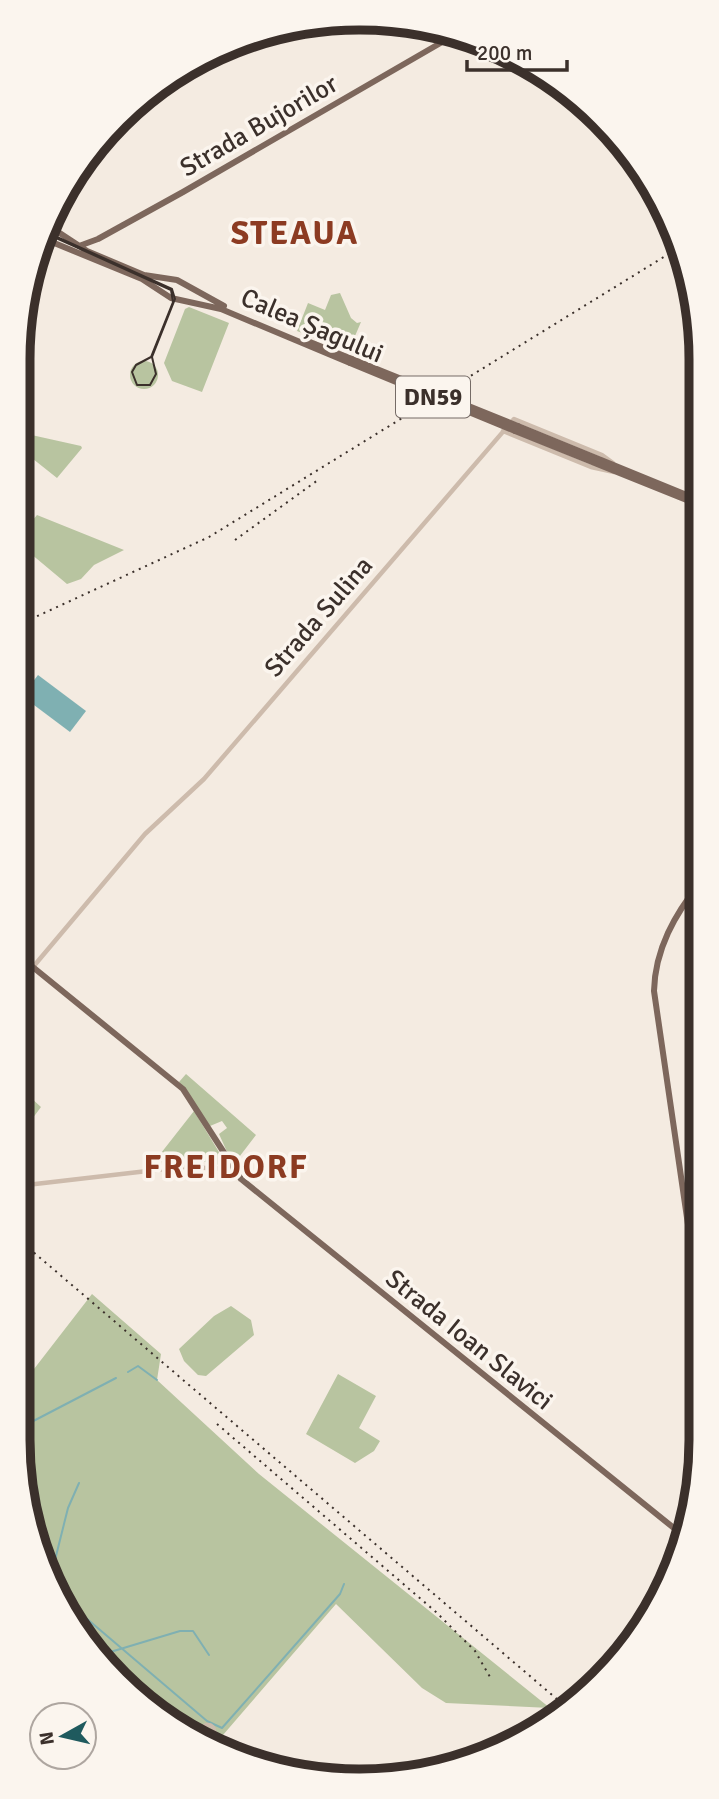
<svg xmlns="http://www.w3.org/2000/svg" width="719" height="1799" viewBox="0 0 719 1799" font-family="Signika,sans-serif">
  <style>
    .green { fill: #b8c4a0 }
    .water { fill: #7fb0b2 }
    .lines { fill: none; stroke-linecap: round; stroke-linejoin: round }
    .stream { stroke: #7fb0b2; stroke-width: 2 }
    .minor { stroke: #cdbbac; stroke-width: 4.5 }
    .major { stroke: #7d675c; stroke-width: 6 }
    .tram { stroke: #3b302b; stroke-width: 2 }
    .rail { stroke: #3b302b; stroke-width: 2; stroke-dasharray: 2 5; stroke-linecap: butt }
    .major-bridge { stroke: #7d675c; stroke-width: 6 }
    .labels { text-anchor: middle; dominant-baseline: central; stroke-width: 7; stroke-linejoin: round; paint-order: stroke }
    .shield { fill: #fbf5ee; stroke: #756b66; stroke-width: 2 }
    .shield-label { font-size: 24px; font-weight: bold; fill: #3b302b }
    .street-label { font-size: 26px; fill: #3b302b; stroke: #fbf5ee }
    .district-label { font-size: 33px; font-weight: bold; letter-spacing: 2px; fill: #8c3b22; stroke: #fbf5ee }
    .rim { fill: none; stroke: #3b302b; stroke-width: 9 }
  </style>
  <rect width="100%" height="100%" fill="#f4ebe1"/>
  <!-- green -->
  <path class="green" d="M340 293 351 318 357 323 361 322 355 336 337 329 332 344 297 331 308 303 325 310 331 295Z
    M189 307 229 323 202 392 172 381 164 363 185 309Z
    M130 375a14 14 0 1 1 28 0a14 14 0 1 1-28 0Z
    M18 432 81 446 82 448 57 478 18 447Z
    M37 515 124 550 94 565 81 579 67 584 18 543V538Z
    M186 1074 256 1135 233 1165 219 1134 227 1128 222 1121 210 1126 179 1082Z
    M18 1086 41 1107 18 1138Z
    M194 1111 225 1162 224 1166 205 1162H154Z
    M92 1294 161 1354 157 1380 259 1474 550 1708 446 1703 422 1688 336 1604 223 1735 211 1743 189 1736 152 1706 160 1700 130 1672 119 1679 102 1665 36 1550 18 1439V1356L34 1369Z
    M231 1306 251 1320 254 1335 206 1376 198 1375 184 1361 179 1349 214 1316Z
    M338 1374 376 1396 359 1428 380 1441 374 1451 355 1463 306 1434Z"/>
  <!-- water -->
  <path class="water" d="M38 675 86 711 70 732 22 696Z"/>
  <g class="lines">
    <!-- stream -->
    <path class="stream" d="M128 1372 138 1366 157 1380
      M18 1429 116 1378
      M51 1576 68 1508 79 1483
      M66 1601 207 1721 222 1728 340 1594 344 1584
      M97 1656 180 1631H193L209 1655
      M166 1717 174 1712
      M169 1720 174 1713"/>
    <!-- minor -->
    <path class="minor" d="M503 431 591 467 614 472
      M33 967 145 834 204 779 514 419 602 455 613 463
      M18 1186 182 1167 232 1169
      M202 1731a6 6 0 1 1 12 0a6 6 0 1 1-12 0Z
      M215 1733 234 1751"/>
    <!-- major -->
    <path class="major" d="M49 226 87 251 144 275 177 280 224 306
      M42 238 142 279 171 298 221 309 350 363
      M79 246 98 239 183 192 456 34
      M305 340 352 359
      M518 426 699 500
      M515 431 699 505
      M700 883C675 914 655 949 654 991L701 1314
      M18 955 183 1089 241 1179 685 1537"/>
    <!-- tram -->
    <path class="tram" d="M45 233 171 290 173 302 151 357 136 365 132 372 137 385H150L156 374 152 357 175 299 172 289 46 232"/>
    <!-- rail -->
    <path class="rail" d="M235 540 318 480
      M18 625 209 537 680 247
      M18 1239 565 1706
      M217 1424 436 1612 475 1651 490 1677"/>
    <!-- major-bridge -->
    <path class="major-bridge" d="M352 359 518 426
      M350 363 515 431"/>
  </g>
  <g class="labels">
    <!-- shield labels -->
    <rect class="shield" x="396" y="376.5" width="74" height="41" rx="5"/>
    <g class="shield-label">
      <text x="433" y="397">DN59</text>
    </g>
    <!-- street labels -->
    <g class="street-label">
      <text transform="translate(259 126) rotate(-30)">Strada Bujorilor</text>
      <text transform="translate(312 326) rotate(23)">Calea Șagului</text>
      <text transform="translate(319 617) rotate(-49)">Strada Sulina</text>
      <text transform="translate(469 1340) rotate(39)">Strada Ioan Slavici</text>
    </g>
    <!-- district labels -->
    <g class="district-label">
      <text x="295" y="233">STEAUA</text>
      <text x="226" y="1167">FREIDORF</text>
    </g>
  </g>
  <!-- crop -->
  <path d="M0 0H719V1799H0ZM359 30H360A329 329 0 0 1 689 359V1440A329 329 0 0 1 360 1769H359A329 329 0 0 1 30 1440V359A329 329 0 0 1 359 30Z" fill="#fbf5ee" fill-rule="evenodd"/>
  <path class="rim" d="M359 30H360A329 329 0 0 1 689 359V1440A329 329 0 0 1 360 1769H359A329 329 0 0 1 30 1440V359A329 329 0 0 1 359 30Z"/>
  <!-- north arrow -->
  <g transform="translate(63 1736) rotate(262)"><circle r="33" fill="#fbf5ee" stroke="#aea6a0" stroke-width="2"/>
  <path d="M0-5L12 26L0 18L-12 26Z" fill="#1f5a5e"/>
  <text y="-10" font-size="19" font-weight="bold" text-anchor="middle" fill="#3b302b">N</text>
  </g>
  <!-- scale -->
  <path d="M467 60v10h100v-10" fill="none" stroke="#3b302b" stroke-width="3.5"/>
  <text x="477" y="60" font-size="21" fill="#3b302b" stroke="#fbf5ee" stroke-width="5" paint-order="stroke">200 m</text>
</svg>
